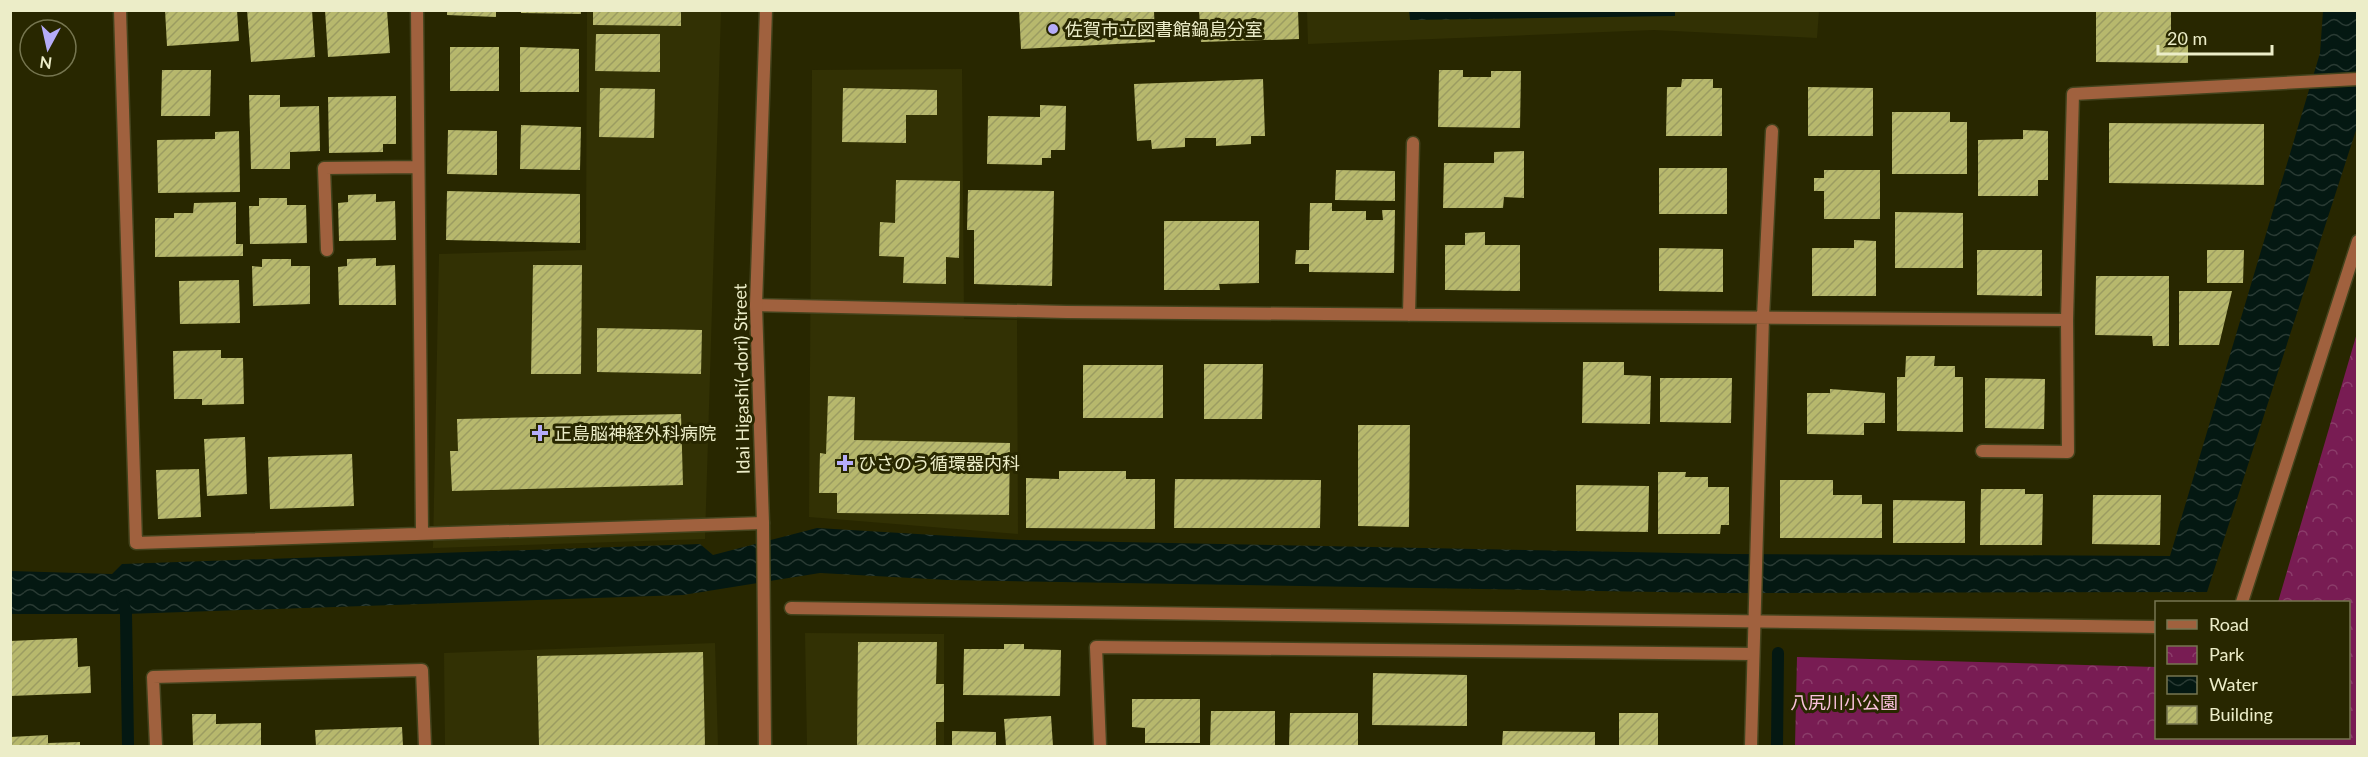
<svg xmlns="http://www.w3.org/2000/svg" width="2368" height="757" viewBox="0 0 2368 757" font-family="Lato,'Noto Sans JP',sans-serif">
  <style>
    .built { fill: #323104 }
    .park { fill: url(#park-crowns) }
    .water { fill: url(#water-waves) }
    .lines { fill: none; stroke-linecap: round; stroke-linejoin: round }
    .stream { stroke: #041812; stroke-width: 12 }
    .building { fill: url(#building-hatch) }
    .pedestrian-casing { stroke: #43431c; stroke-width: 15 }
    .minor-casing { stroke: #43431c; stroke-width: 15 }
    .tertiary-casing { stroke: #43431c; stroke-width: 15 }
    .pedestrian { stroke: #a0613e; stroke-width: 12 }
    .minor { stroke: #a0613e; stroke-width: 12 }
    .tertiary { stroke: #a0613e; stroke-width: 12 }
    .poi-dot { fill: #b5acf8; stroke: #282700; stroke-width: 2 }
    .labels { text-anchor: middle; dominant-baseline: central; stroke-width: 6; stroke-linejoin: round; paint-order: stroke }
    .poi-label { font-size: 18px; fill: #ecedc8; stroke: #282700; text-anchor: start }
    .street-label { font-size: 18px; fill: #ecedc8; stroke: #282700 }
    .park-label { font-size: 18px; fill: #fbc2dd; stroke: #282700 }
  </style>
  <defs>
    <pattern id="park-crowns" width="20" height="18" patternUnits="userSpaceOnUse" patternTransform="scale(1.5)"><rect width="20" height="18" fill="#781c53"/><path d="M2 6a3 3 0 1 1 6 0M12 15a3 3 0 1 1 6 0" fill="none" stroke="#8b3d6a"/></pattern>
    <pattern id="water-waves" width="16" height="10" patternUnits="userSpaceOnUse" patternTransform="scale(1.5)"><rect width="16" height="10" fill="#041812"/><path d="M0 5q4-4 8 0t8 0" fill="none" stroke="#293a33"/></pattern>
    <pattern id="building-hatch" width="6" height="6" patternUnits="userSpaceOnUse" patternTransform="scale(1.5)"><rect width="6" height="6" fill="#b7b86d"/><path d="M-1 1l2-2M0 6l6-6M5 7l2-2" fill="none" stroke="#9b9c61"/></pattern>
  </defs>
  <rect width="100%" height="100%" fill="#282700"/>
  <!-- built -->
  <path class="built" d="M587 11H721L705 539 433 548 439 254 586 250Z
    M1307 11H1819L1817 38 1654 30 1308 44Z
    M962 69 964 319 1017 320 1018 534 809 517 812 70Z
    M805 633 944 634V746H807Z
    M715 643 718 746H445L444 653Z"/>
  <!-- park -->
  <path class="park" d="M2357 333V746H1795L1797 657 2156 667V738H2348V602H2278Z"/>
  <!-- water -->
  <path class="water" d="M1675 11V16L1410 20 1409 10Z
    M2323 11H2357V127L2207 592 1720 593 948 580 820 573 683 595 126 614H11V571L112 574 122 564 700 544 713 555 817 528 1019 540 1732 554 2170 556 2320 53Z"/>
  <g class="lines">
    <!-- stream -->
    <path class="stream" d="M122 598 126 614 128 746
      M1777 746 1778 653"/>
  </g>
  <!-- building -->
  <path class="building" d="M165 10H237L239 41 167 46Z
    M247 10H312L315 57 251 62Z
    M325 10H387L390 53 328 57Z
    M447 10H496V17L447 15Z
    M521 10H581V14L521 13Z
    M593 10H681V26L593 25Z
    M1019 10H1154L1155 42 1021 49Z
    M1199 10H1298L1299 39 1201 42Z
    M2096 10H2171V34L2188 35V63L2096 62Z
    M596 34H660V72L595 71Z
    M450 47H499V91H450Z
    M520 47 579 49V92H520Z
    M162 70H211L210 116H161Z
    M1439 70H1463V77H1491V71H1521L1520 128 1438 127Z
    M1263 79 1265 136H1251V144L1216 146V138H1185V147L1152 149 1151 140 1137 141 1134 84Z
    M1682 79H1713V88H1722V136H1666L1667 87H1681Z
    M1808 87 1873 88V136H1808Z
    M600 88 655 89 654 138 599 137Z
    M843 88 937 90V115H906V143L842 142Z
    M249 95H280V107L319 106 320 151 290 152V169H251Z
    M396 96V144H383V152L329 153 328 97Z
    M1040 105 1066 106 1065 150H1051V158H1042V165L987 164 988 116 1040 117Z
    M1892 112H1950V122H1967V174H1892Z
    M2109 123 2264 124V185L2109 183Z
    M521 125 581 127 580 170 520 169Z
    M448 130 497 131V175L447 174Z
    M2023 130 2048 131V180H2038V196H1978V140L2023 139Z
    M239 131 240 192 158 193 157 140 215 139V132Z
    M1524 151V198L1504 197 1503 208H1443L1444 163H1494V152Z
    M1659 168H1727V214H1659Z
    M1336 170 1395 171V201L1335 200Z
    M1824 170H1880V219H1824V191H1814V178H1824Z
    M896 180 960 181 959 258 946 257V284L903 283 904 257 879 256 880 222 895 223Z
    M968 190 1054 191 1052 286 974 284V230H967Z
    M447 191 580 194V243L446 240Z
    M376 194V202L395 201 396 240 339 241 338 203 348 202V195Z
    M259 198H287V205H306L307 243 250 244 249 206H259Z
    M236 202V244H243V256L155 257V218H174V213H193L194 203Z
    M1310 203H1332V211H1366V220H1383L1382 210H1395L1394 273 1309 272V264H1295L1296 250H1309Z
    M1895 212 1963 213V268H1895Z
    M1164 221H1259V283L1219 284 1220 290H1164Z
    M1485 232V245H1520V291L1445 290V245H1465V233Z
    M1854 240 1876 241V296H1812V248H1854Z
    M1659 248 1723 249V292L1659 291Z
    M1977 250H2042V296L1977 295Z
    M2207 250H2244L2243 283H2207Z
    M376 258V266L395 265 396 305H339L338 267 347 266V259Z
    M262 259H291V266H310V304L253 306 252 266 262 267Z
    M533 265H582L581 374H531Z
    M2096 276H2169V346H2153L2152 336 2095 335Z
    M239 280 240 323 180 324 179 281Z
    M2179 291H2232L2219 345H2179Z
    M597 328 702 330 701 374 597 372Z
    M221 350V358H243L244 404 202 405V399H174L173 351Z
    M1906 356H1935L1934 366H1955V377H1963V432L1897 431V377H1905Z
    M1583 362H1624V375L1651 376 1650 424 1582 423Z
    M1204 364H1263L1262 419H1204Z
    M1083 365H1163V418H1083Z
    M1660 378H1732L1731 423 1660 422Z
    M1985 378 2045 379 2044 429 1985 428Z
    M1830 389 1885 393V423H1864V435L1807 434V393H1830Z
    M828 396 855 397 854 440 1010 443 1009 515 837 513V493H819L820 453 826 454Z
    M681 414 683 485 452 491 450 451H458L457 419Z
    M1358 425H1410L1409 527 1358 526Z
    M245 437 247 494 207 496 204 439Z
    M352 454 354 506 270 509 268 457Z
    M199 469 201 517 158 519 156 470Z
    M1059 471H1126V479H1155V529L1026 528V478L1059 479Z
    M1658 472H1686L1685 477H1708V487H1729V525H1721L1720 534H1658Z
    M1175 479 1321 480 1320 528H1174Z
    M1780 480H1833V495H1862V504H1882V538H1780Z
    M1576 485 1649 486 1648 532 1576 531Z
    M1981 489H2025V494H2043L2042 545H1980Z
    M2093 495H2161L2160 545 2092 544Z
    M1893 500 1965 501V543H1893Z
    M77 638 78 667 90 666 91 693 10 696V641Z
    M858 642H937L936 684H944V722H936V746H857Z
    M1004 644H1024V649L1061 650 1060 696 963 695 964 649H1004Z
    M703 652 705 746H539L537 656Z
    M1373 673 1467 675V726L1372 725Z
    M1132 699H1200V743H1145V728L1132 727Z
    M1211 711H1275V746H1210Z
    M1290 713H1358V746H1289Z
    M1619 713H1658V746H1619Z
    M192 714H216V724L261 723V746H193Z
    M1051 716 1053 746H1006L1004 719Z
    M402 727 403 746H316L315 730Z
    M952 731 996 732V746H952Z
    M1503 731 1595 732V746H1502Z
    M48 735V743L80 742V746H10V737Z"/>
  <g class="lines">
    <defs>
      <path id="pedestrian" d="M2242 602 2358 241
        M791 608 2156 627"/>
      <path id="minor" d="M120 10 136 543 763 523
        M417 10 422 533
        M327 250 324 168 418 167
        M756 305 1067 312 2067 320
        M1409 315 1413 143
        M1982 451 2068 452 2067 320 2073 94 2358 79
        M156 746 153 677 422 670 425 746
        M1100 746 1096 647 1753 654
        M1751 746 1763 317 1772 131"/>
      <path id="tertiary" d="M765 746 763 523 756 305 766 10"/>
    </defs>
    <!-- pedestrian casing -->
    <use href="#pedestrian" class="pedestrian-casing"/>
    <!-- minor casing -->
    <use href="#minor" class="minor-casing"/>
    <!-- tertiary casing -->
    <use href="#tertiary" class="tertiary-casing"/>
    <!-- pedestrian -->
    <use href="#pedestrian" class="pedestrian"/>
    <!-- minor -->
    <use href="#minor" class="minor"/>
    <!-- tertiary -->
    <use href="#tertiary" class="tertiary"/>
  </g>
  <!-- markers -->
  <g class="poi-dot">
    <circle cx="1053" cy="29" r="6"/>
    <path d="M537 424h6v6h6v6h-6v6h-6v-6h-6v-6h6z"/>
    <path d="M842 454h6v6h6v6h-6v6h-6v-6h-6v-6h6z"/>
  </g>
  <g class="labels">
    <!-- poi labels -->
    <g class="poi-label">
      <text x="1065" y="29">佐賀市立図書館鍋島分室</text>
      <text x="554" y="433">正島脳神経外科病院</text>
      <text x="858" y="463">ひさのう循環器内科</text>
    </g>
    <!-- street labels -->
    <g class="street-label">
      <text transform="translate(741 379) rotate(-91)">Idai Higashi(-dori) Street</text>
    </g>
    <!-- park labels -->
    <g class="park-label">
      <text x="1844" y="702">八尻川小公園</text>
    </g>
  </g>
  <!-- border -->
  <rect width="2368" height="757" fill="none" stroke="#ecedc8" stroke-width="24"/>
  <!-- legend -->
  <rect x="2155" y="601" width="195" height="138" fill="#282700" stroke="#767650" stroke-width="1.5"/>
  <rect x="2167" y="620" width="30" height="9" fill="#a0613e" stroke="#767650" stroke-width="1.5"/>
  <text x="2209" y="631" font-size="18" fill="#ecedc8">Road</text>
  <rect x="2167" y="646" width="30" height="18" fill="url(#park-crowns)" stroke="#767650" stroke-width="1.5"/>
  <text x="2209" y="661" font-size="18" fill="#ecedc8">Park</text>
  <rect x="2167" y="676" width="30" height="18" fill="url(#water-waves)" stroke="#767650" stroke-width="1.5"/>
  <text x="2209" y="691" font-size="18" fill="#ecedc8">Water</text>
  <rect x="2167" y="706" width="30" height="18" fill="url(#building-hatch)" stroke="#767650" stroke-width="1.5"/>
  <text x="2209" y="721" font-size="18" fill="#ecedc8">Building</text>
  <!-- north arrow -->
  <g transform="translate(48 48) rotate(188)"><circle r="28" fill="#282700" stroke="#767650" stroke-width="1.5"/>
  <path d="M0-4.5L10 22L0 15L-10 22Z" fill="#b5acf8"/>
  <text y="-9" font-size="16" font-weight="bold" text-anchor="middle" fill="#ecedc8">N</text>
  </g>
  <!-- scale -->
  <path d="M2158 45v9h114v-9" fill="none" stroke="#ecedc8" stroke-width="3"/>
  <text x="2167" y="45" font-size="18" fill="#ecedc8" stroke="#282700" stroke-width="4.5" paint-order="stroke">20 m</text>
</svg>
